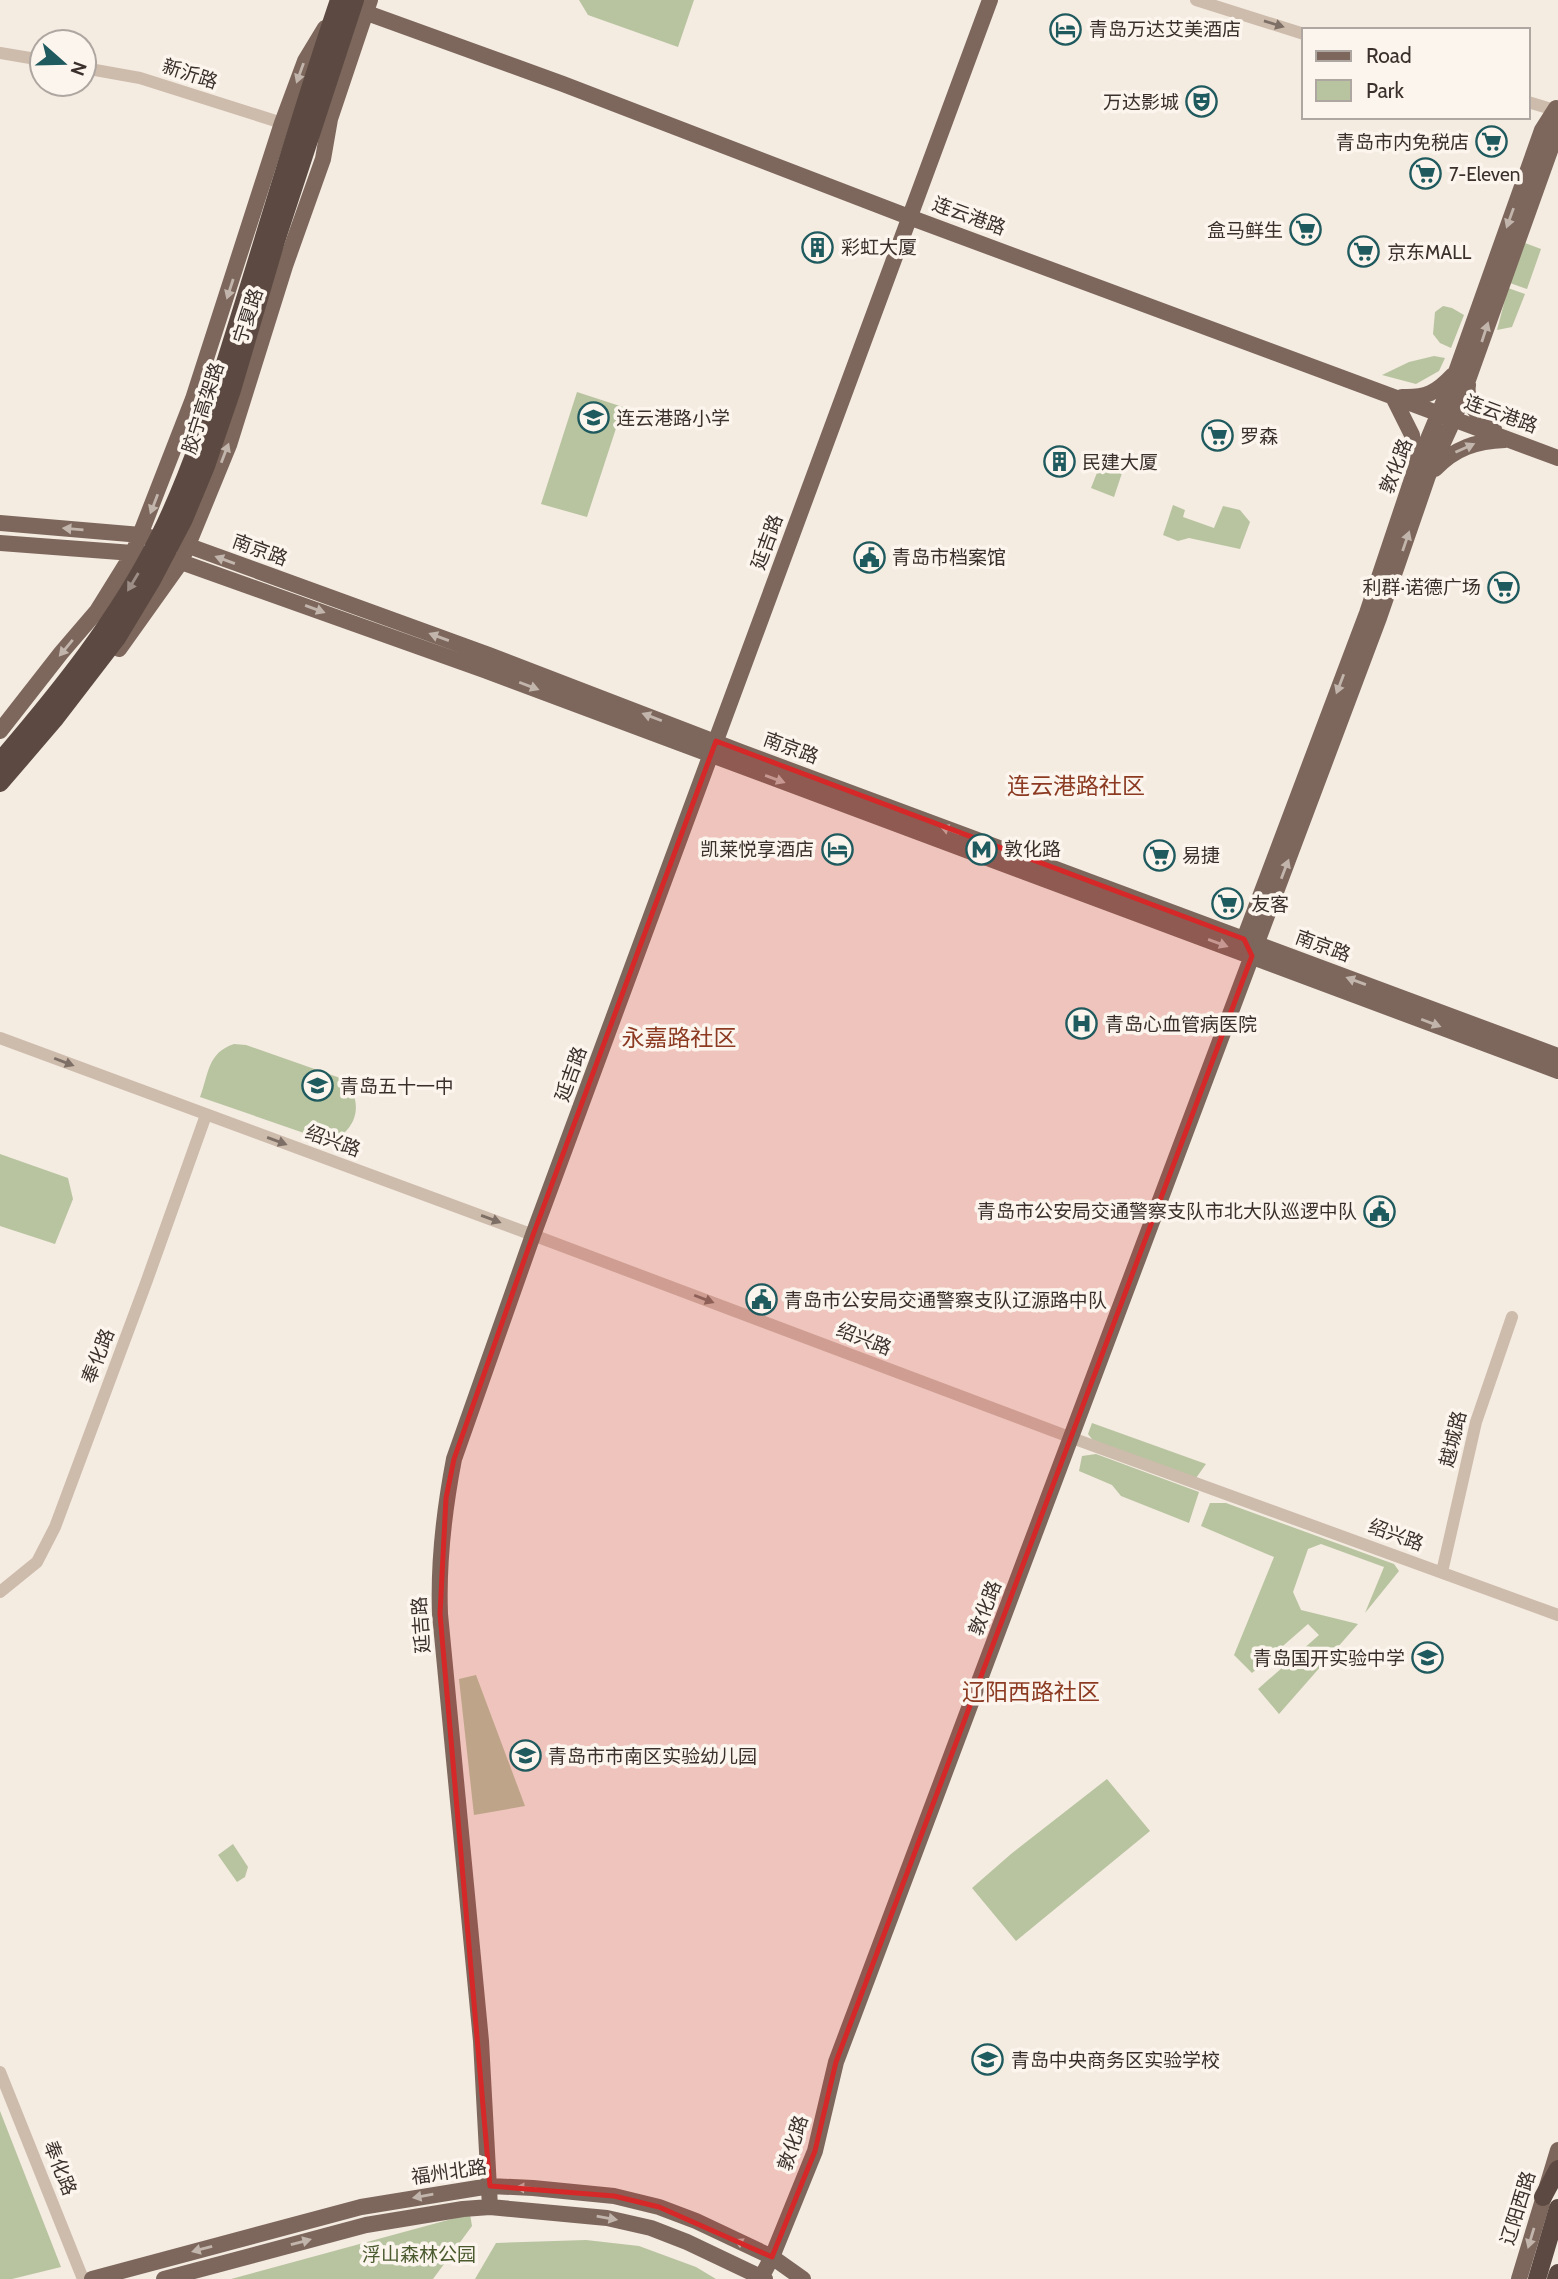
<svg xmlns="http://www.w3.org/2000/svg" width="1558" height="2279" viewBox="0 0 1558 2279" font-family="Cabin,'Noto Sans SC',sans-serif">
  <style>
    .green { fill: #b8c4a0 }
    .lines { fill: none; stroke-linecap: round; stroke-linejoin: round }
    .minor { stroke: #cdbbac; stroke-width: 12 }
    .major { stroke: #7d675c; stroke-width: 16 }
    .highway { stroke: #5c4a42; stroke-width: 18 }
    .oneway { fill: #7d6f65 }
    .oneway2 { fill: #c2b5ac }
    .oneway3 { fill: #9c8e87 }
    .marked { fill: #d62828; fill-opacity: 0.2; stroke: #d62828; stroke-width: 5; stroke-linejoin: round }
    .labels { text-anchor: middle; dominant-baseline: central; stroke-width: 7; stroke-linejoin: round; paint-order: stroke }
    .poi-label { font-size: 19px; fill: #3b302b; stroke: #fbf5ee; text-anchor: start }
    .street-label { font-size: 19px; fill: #3b302b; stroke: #fbf5ee }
    .park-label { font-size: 19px; fill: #4a5a2e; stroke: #fbf5ee }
    .quarter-label { font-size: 23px; fill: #8c3b22; stroke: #fbf5ee }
  </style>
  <rect width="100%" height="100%" fill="#f4ebe1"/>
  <!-- green -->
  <path class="green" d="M579 0H694L678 47 588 15Z
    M1525 243 1541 249 1527 289 1510 283Z
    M1508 288 1525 294 1512 327 1497 330Z
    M1443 306 1452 308 1464 315 1451 348 1440 343 1433 334 1435 312Z
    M1434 356 1445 358 1439 371 1416 384 1382 375 1409 362Z
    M577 392 623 407 587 517 541 504Z
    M1100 465 1122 473 1114 497 1091 488Z
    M1173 505 1185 510 1183 517 1214 528 1223 506 1240 510 1250 522 1240 549 1189 538 1178 541 1163 535Z
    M234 1044 246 1045 343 1079C359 1094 361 1118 344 1133L362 1140 359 1152 200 1097C209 1074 207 1053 234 1044Z
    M0 1154 68 1178 73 1199 55 1244 0 1226Z
    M1092 1423 1206 1464 1196 1478 1095 1443 1088 1434Z
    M1096 1454 1199 1492 1189 1523 1121 1496 1112 1485 1079 1471 1082 1456Z
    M1210 1503H1226L1394 1564 1399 1571 1365 1613 1384 1567 1321 1544 1308 1549 1293 1592 1301 1610 1358 1624 1279 1714 1258 1689 1319 1635 1308 1624 1252 1673 1234 1655 1274 1557 1201 1526Z
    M476 1675 525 1806 474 1815 459 1679Z
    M1107 1779 1150 1831 1016 1941 972 1888 1011 1854Z
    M233 1844 248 1867 245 1877 237 1882 218 1855Z
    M0 2111 61 2267 12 2279H0Z
    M470 2214 472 2226 433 2279H231Z
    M586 2240 639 2246 696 2267 716 2279H475L496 2243Z"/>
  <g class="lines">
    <!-- minor -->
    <path class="minor" d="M1196 0 1304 34
      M0 53 42 60
      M84 68 140 78 282 123
      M1528 102 1558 111
      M0 1038 533 1235 1072 1438 1558 1615
      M1442 1572 1476 1422 1512 1317
      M0 1592 37 1562 55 1527 146 1283 206 1115
      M0 2072 83 2279"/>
    <!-- major -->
    <path class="major" d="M367 13 563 84 909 217 1558 458
      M1468 385C1465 402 1481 421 1494 429
      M1393 397 1412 435 1414 463
      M1402 397C1426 398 1436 393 1453 375
      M1435 469C1455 448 1476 441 1505 440
      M0 523 141 535 189 546 489 655 741 752 1558 1056
      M0 543 133 553 181 562 484 670 1558 1071
      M119 649 181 562 229 445 285 266 323 159 330 119 370 0
      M0 731 61 653 97 611 133 553 193 399 282 123 305 61 325 28
      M1248 947 1244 939 1367 613 1415 470 1456 372 1542 130 1556 108
      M490 2207 481 2041 440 1614C438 1561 444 1511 454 1459L533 1235 990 0
      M762 2276 772 2257 815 2151 836 2062 1379 618 1428 476 1454 419 1556 134 1555 111
      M92 2279 361 2207 490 2186 533 2188 614 2196 659 2207 696 2221 772 2257 803 2279
      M164 2279 366 2225 463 2209 490 2207 607 2218 651 2228 687 2242 765 2279
      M1519 2279 1558 2150"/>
    <!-- highway -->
    <path class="highway" d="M0 761C60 691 118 619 159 537 192 471 214 399 236 328 270 219 302 109 339 0
      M0 783 54 720 117 638 152 580 184 519 206 466 232 390 276 241 355 0
      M1543 2197 1558 2169
      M1537 2279 1558 2208
      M1556 2279 1558 2273"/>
  </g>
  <!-- one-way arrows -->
  <defs><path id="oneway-solid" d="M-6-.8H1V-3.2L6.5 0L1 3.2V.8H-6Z" transform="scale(1.75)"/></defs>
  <g class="oneway">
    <use href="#oneway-solid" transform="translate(1274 24) rotate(17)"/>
    <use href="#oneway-solid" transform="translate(64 1062) rotate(21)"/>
    <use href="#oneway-solid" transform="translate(277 1141) rotate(20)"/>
    <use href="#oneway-solid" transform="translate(491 1219) rotate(20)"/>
    <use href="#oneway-solid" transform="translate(704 1299) rotate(21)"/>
  </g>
  <g class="oneway2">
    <use href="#oneway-solid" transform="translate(300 73) rotate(110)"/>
    <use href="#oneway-solid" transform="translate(1510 218) rotate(110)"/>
    <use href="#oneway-solid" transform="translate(230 289) rotate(108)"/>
    <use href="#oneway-solid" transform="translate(1485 332) rotate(-72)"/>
    <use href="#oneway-solid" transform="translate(1465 448) rotate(-24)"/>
    <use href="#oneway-solid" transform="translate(225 453) rotate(-69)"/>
    <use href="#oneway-solid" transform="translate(154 504) rotate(111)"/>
    <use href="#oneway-solid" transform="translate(73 529) rotate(-175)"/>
    <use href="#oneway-solid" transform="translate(1406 541) rotate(-71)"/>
    <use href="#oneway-solid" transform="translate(225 560) rotate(-160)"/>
    <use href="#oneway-solid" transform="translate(315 609) rotate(20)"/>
    <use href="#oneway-solid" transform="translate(439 637) rotate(-160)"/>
    <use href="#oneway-solid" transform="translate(66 648) rotate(130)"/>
    <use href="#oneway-solid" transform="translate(1340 684) rotate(111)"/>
    <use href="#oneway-solid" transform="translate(529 686) rotate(21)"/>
    <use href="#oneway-solid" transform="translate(652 717) rotate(-159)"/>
    <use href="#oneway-solid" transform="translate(775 779) rotate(20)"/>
    <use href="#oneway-solid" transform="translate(950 830) rotate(-160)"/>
    <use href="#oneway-solid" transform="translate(1285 869) rotate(-69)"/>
    <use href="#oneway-solid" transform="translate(1218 943) rotate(20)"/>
    <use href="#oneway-solid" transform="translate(1356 981) rotate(-160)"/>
    <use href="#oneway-solid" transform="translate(1431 1023) rotate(21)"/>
    <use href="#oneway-solid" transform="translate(526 2188) rotate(-177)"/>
    <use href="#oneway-solid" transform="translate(423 2196) rotate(170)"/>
    <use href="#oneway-solid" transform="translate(607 2218) rotate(10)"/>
    <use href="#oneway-solid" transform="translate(1531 2238) rotate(107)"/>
    <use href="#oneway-solid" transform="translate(301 2242) rotate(-15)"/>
    <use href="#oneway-solid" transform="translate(744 2244) rotate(-155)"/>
    <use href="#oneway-solid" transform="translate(202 2249) rotate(165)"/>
  </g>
  <use class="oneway3" href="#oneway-solid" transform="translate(133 582) rotate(121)"/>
  <!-- marked area -->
  <path class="marked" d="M716 741 1244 939 1252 956 836 2062 815 2151 772 2257 659 2207 614 2196 490 2186 440 1614 446 1498 454 1459 533 1235Z"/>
  <!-- icons -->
  <defs>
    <symbol id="hotel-ring" viewBox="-11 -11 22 22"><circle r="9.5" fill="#fbf5ee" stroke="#1f5a5e" stroke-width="1.5"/><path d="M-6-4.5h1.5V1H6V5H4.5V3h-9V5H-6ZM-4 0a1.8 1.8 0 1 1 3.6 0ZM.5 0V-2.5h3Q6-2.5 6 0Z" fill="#1f5a5e"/></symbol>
    <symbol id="theatre-ring" viewBox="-11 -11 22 22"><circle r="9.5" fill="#fbf5ee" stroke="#1f5a5e" stroke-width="1.5"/><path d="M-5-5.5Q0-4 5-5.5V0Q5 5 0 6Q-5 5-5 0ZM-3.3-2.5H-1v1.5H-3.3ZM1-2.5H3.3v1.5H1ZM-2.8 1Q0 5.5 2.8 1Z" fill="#1f5a5e"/></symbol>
    <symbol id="supermarket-ring" viewBox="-11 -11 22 22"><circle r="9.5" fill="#fbf5ee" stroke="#1f5a5e" stroke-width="1.5"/><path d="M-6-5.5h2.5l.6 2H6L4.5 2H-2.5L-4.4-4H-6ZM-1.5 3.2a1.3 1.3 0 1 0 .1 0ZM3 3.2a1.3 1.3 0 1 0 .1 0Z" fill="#1f5a5e"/></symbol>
    <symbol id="building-ring" viewBox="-11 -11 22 22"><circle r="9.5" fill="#fbf5ee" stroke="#1f5a5e" stroke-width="1.5"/><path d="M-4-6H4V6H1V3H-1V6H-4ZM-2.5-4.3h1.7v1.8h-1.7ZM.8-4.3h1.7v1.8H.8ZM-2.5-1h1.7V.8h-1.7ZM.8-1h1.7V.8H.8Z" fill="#1f5a5e"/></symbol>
    <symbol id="school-ring" viewBox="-11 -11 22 22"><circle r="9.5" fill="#fbf5ee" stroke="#1f5a5e" stroke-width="1.5"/><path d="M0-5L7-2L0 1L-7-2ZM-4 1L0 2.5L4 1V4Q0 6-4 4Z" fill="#1f5a5e"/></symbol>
    <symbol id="civic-ring" viewBox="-11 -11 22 22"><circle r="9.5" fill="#fbf5ee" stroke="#1f5a5e" stroke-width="1.5"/><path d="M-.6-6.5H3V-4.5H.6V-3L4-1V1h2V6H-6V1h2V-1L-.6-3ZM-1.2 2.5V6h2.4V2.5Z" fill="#1f5a5e"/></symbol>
    <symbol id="metro-ring" viewBox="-11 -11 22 22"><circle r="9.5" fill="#fbf5ee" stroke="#1f5a5e" stroke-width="1.5"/><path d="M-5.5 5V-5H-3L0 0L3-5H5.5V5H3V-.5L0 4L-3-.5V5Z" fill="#1f5a5e"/></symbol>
    <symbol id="hospital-ring" viewBox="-11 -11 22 22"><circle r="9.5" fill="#fbf5ee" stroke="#1f5a5e" stroke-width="1.5"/><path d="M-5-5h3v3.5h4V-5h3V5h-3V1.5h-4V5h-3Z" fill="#1f5a5e"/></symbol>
  </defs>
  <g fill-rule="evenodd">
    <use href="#hotel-ring" x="1048" y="12" width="35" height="35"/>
    <use href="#theatre-ring" x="1184" y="84" width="35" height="35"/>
    <use href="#supermarket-ring" x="1474" y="124" width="35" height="35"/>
    <use href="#supermarket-ring" x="1408" y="156" width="35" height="35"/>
    <use href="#supermarket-ring" x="1288" y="212" width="35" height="35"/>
    <use href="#building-ring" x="800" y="230" width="35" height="35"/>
    <use href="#supermarket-ring" x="1346" y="234" width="35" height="35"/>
    <use href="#school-ring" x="576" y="400" width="35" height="35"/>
    <use href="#supermarket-ring" x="1200" y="418" width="35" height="35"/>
    <use href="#building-ring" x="1042" y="444" width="35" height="35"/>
    <use href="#civic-ring" x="852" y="540" width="35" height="35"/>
    <use href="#supermarket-ring" x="1486" y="570" width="35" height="35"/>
    <use href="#hotel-ring" x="820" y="832" width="35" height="35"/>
    <use href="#metro-ring" x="964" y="832" width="35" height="35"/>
    <use href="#supermarket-ring" x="1142" y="838" width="35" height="35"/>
    <use href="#supermarket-ring" x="1210" y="886" width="35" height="35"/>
    <use href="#hospital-ring" x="1064" y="1006" width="35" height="35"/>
    <use href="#school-ring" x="300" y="1068" width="35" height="35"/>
    <use href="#civic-ring" x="1362" y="1194" width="35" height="35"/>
    <use href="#civic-ring" x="744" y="1282" width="35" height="35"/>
    <use href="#school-ring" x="1410" y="1640" width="35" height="35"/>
    <use href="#school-ring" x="508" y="1738" width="35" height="35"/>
    <use href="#school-ring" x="970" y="2042" width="35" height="35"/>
  </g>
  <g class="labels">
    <!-- poi labels -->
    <g class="poi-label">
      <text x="1089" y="29">青岛万达艾美酒店</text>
      <text x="1179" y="102" text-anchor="end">万达影城</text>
      <text x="1469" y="142" text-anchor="end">青岛市内免税店</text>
      <text x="1449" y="174">7-Eleven</text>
      <text x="1283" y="230" text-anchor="end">盒马鲜生</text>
      <text x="841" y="247">彩虹大厦</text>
      <text x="1387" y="252">京东MALL</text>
      <text x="616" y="418">连云港路小学</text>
      <text x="1240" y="436">罗森</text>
      <text x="1082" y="462">民建大厦</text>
      <text x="892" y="557">青岛市档案馆</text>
      <text x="1481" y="587" text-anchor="end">利群·诺德广场</text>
      <text x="814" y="849" text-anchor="end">凯莱悦享酒店</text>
      <text x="1004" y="849">敦化路</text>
      <text x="1182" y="855">易捷</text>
      <text x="1251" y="904">友客</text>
      <text x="1105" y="1024">青岛心血管病医院</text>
      <text x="340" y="1086">青岛五十一中</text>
      <text x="1357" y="1211" text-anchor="end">青岛市公安局交通警察支队市北大队巡逻中队</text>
      <text x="784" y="1300">青岛市公安局交通警察支队辽源路中队</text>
      <text x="1405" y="1658" text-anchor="end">青岛国开实验中学</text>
      <text x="548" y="1756">青岛市市南区实验幼儿园</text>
      <text x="1011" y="2060">青岛中央商务区实验学校</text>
    </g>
    <!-- street labels -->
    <g class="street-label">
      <text transform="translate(190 74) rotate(18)">新沂路</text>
      <text transform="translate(969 216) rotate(20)">连云港路</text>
      <text transform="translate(248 316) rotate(-72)">宁夏路</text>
      <text transform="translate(203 408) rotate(-72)">胶宁高架路</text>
      <text transform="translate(1501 414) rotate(20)">连云港路</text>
      <text transform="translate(1396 466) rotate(-69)">敦化路</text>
      <text transform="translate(767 542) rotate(-70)">延吉路</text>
      <text transform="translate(260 550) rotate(20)">南京路</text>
      <text transform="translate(791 748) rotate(20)">南京路</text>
      <text transform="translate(1323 946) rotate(20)">南京路</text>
      <text transform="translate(571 1074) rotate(-70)">延吉路</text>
      <text transform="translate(333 1141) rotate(20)">绍兴路</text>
      <text transform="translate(864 1339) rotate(21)">绍兴路</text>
      <text transform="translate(98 1356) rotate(-69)">奉化路</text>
      <text transform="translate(1453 1439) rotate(-76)">越城路</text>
      <text transform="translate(1396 1535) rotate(20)">绍兴路</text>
      <text transform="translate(985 1608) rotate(-69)">敦化路</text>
      <text transform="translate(421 1625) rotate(-94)">延吉路</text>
      <text transform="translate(793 2143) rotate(-72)">敦化路</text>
      <text transform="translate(60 2168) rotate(68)">奉化路</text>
      <text transform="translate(449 2172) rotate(-8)">福州北路</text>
      <text transform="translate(1518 2208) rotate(-73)">辽阳西路</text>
    </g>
    <!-- park labels -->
    <g class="park-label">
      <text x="419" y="2254">浮山森林公园</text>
    </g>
    <!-- quarter labels -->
    <g class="quarter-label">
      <text x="1076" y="786">连云港路社区</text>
      <text x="679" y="1038">永嘉路社区</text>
      <text x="1031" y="1692">辽阳西路社区</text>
    </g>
  </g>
  <!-- legend -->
  <rect x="1302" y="28" width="228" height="91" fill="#fbf5ee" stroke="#aea6a0" stroke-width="2"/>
  <rect x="1316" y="51" width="35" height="10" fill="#7d675c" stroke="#aea6a0" stroke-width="2"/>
  <text x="1366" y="63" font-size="21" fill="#3b302b">Road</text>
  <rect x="1316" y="80" width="35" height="21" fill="#b8c4a0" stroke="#aea6a0" stroke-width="2"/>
  <text x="1366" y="98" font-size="21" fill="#3b302b">Park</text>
  <!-- north arrow -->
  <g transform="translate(63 63) rotate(110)"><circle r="33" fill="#fbf5ee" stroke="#aea6a0" stroke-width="2"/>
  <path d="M0-5L12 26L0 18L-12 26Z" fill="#1f5a5e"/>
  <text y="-10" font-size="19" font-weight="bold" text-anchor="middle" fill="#3b302b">N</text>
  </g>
</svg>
